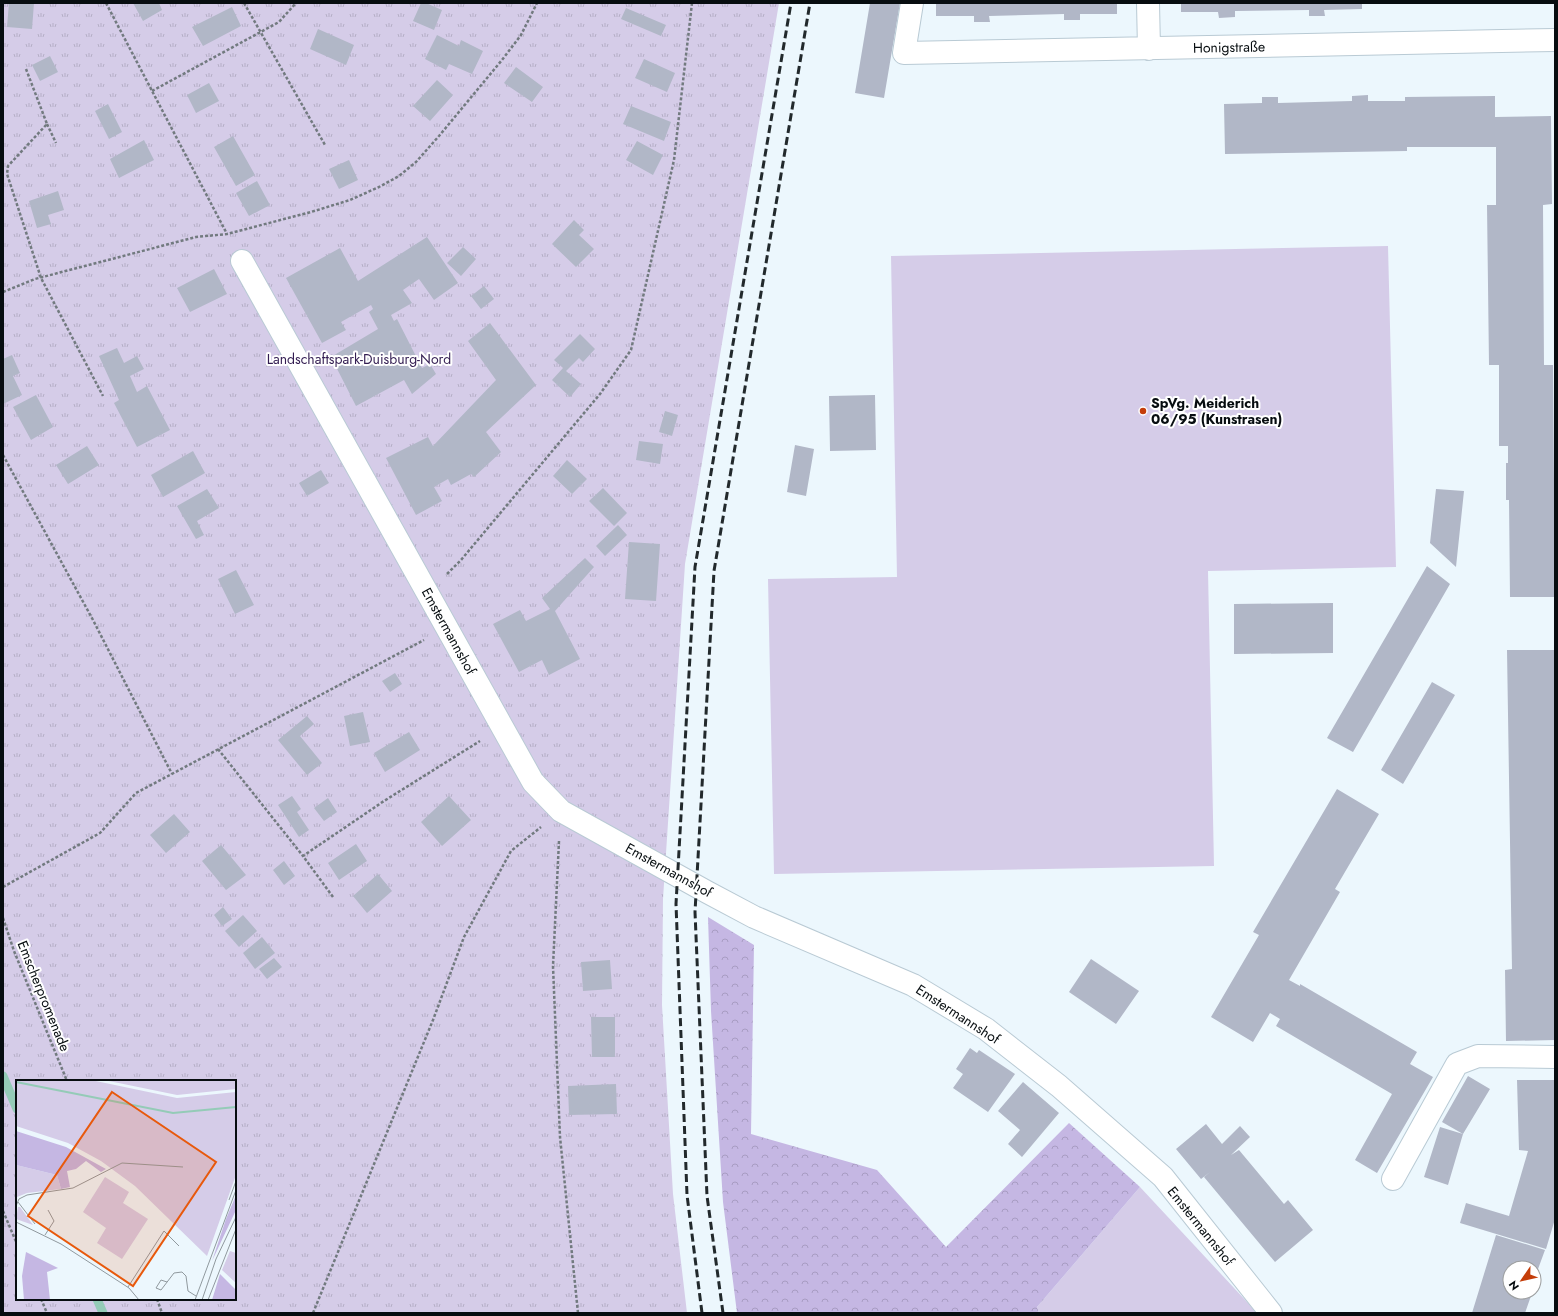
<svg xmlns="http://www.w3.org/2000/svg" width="1558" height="1316" viewBox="0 0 1558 1316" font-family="Jost,sans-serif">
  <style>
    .green { fill: #d5cce8 }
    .forest { fill: url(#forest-crowns) }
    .park { fill: url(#park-tufts); fill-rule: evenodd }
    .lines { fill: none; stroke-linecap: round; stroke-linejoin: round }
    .stream { stroke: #94cbb7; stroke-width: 9 }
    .building { fill: #b1b7c7 }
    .minor-casing { stroke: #b9cad4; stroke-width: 24 }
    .path { stroke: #727a7f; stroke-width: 2.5; stroke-dasharray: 3 2; stroke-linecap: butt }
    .minor { stroke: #fff; stroke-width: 22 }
    .rail { stroke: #22292c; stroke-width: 3; stroke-dasharray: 8 4; stroke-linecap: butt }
    .poi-dot { fill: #c43d09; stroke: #fff; stroke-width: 1.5 }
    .labels { text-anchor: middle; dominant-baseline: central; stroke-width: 4; stroke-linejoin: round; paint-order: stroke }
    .street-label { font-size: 14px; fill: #070d10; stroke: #fff }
    .park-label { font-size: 14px; fill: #321c51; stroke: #fff }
    .poi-label { font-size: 14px; font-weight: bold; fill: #070d10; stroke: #fff; text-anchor: start }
    .inset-river { fill: none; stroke: #94cbb7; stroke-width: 2 }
    .inset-road { fill: none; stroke: #90999e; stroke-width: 1 }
    .view { fill: #e8590c; fill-opacity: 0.15; stroke: #e8590c; stroke-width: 2 }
    .inset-edge { fill: none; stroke: #070d10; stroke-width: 2 }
  </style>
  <defs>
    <pattern id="forest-crowns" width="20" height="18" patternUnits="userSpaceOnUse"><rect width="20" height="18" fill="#c5b7e3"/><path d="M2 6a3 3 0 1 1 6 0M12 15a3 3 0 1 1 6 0" fill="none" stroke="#a89cc2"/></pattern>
    <pattern id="park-tufts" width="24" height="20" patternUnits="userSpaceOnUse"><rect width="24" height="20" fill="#d5cce8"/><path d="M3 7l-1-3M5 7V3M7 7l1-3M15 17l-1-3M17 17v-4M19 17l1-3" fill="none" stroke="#b5aec6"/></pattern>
  </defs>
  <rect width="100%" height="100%" fill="#ecf7fd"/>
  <!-- green -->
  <path class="green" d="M1388 246 1396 567 1208 571 1214 866 774 874 768 579 897 577 891 256Z
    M1140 1187 1248 1303 1256 1313H1039L1037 1307Z"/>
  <!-- forest -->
  <path class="forest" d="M708 917 754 945 751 1134 877 1170 946 1247 1069 1123 1140 1187 1037 1307 1039 1313H737L723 1202 711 1011Z"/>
  <!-- park -->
  <path class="park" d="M3 3H779L685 564 663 899 662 1005 673 1194 687 1313H3ZM17 1081H235V1299H17Z"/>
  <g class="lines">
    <!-- stream -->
    <path class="stream" d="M3 1076 17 1109
      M97 1299 103 1313"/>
  </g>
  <!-- building -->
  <path class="building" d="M9 3H34L32 29 7 27Z
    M133 3H159L162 10 143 21Z
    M421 3H426L442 10 434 30 413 21Z
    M870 3H900L884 98 855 93Z
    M936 3H1117V14H1080V20H1064V14L989 16 990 22H974V16H936Z
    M1181 3H1362V9L1324 10 1325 16H1309V10L1235 11V17L1219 18 1218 12H1181Z
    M232 7 241 26 203 46 192 27Z
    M626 8 666 25 661 36 621 19Z
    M318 29 354 45 346 65 310 49Z
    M437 35 459 46 461 40 483 51 472 74 449 64 446 70 425 59Z
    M50 56 58 72 40 81 32 65Z
    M644 59 675 73 667 92 635 78Z
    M516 67 543 87 532 102 504 83Z
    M437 80 453 95 430 121 413 106Z
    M209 83 219 101 196 113 187 95Z
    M1368 95V101H1405V97L1495 96V117L1551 116 1552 204 1543 205 1544 365H1553L1555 597H1510L1509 500H1506V463H1508V446H1499V365H1489L1487 205H1496V147H1407V151L1225 154 1224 104 1262 103V97H1278V103L1352 101V96Z
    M108 104 122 132 109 139 95 111Z
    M631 106 671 122 664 141 623 124Z
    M233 136 255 175 236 186 214 147Z
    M144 140 154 160 119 178 110 159Z
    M637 141 663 155 653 175 626 160Z
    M349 160 358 180 339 189 329 169Z
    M257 181 270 205 249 216 236 193Z
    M58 191 64 210 48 215 51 224 37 228 29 201Z
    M574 220 584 230 579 235 594 249 576 267 552 244Z
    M427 237 458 283 434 300 419 279 403 290 412 303 391 315 394 321 397 319 422 368 430 364 436 374 412 394 404 380 356 406 331 357 378 329 369 312 373 309 371 305 341 322 346 330 322 343 286 278 340 248 358 281Z
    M463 247 476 259 461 276 447 263Z
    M214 269 227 294 190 312 177 288Z
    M484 286 494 299 481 309 471 296Z
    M490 323 536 385 486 432 501 452 474 477 471 474 451 485 448 479 434 487 442 501 416 515 386 458 428 437 433 446 496 380 468 341Z
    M580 334 595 349 583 362 579 358 566 371 581 384 570 397 552 380 563 368 554 360Z
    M117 348 124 363 137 356 144 369 130 376 137 392 147 386 170 430 137 447 114 403 119 400 99 356Z
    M12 355 20 373 13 376 22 395 3 404V359Z
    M36 395 53 427 31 440 13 407Z
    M875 395 876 450 830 451 829 396Z
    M665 411 678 415 672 436 659 432Z
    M639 441 663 444 660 464 636 460Z
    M795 445 814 449 806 496 787 492Z
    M87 446 99 465 68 484 56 465Z
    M193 451 205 473 163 497 151 475Z
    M567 460 587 479 572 494 553 476Z
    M321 470 329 483 307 496 299 483Z
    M603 488 627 513 614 526 589 501Z
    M207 489 219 508 197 521 204 535 196 539 177 506Z
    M1436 489 1464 491 1456 567 1430 543Z
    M618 525 627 535 605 556 596 546Z
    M629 542 660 544 656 601 625 599Z
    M585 558 594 567 555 611 580 659 549 675 542 660 519 672 493 624 520 610 526 621 550 609 542 598Z
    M1427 566 1450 584 1353 752 1327 738Z
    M236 570 254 605 235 614 218 579Z
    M1333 603V653L1234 654V604Z
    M1507 650H1555V1040L1506 1041 1505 970 1512 969Z
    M395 673 402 684 390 692 382 681Z
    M1432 682 1455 695 1403 784 1381 770Z
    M363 712 370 742 350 746 344 716Z
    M307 716 314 724 300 736 322 763 307 775 278 740Z
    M409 732 420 750 385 772 374 753Z
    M1337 789 1379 814 1335 889 1340 892 1289 980 1300 986V984L1417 1052 1410 1064 1433 1077 1377 1173 1355 1160 1392 1094 1276 1026 1280 1019 1270 1013 1253 1042 1211 1017 1259 935 1253 932Z
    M292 796 301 809 297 812 309 830 299 837 278 805Z
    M449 796 471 820 442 846 421 822Z
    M328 798 337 812 324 821 314 808Z
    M174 814 190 832 166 853 150 835Z
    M356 844 367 861 339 880 328 863Z
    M221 845 246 875 226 890 202 861Z
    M284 861 295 876 284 885 273 870Z
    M378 874 392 891 367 913 353 896Z
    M223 907 232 919 222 926 214 915Z
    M243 915 257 931 239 947 225 931Z
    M262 937 275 953 255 969 243 953Z
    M274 958 282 967 267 979 259 969Z
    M1091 959 1139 991 1116 1024 1069 992Z
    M610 960 612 989 583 991 581 962Z
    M591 1017H615V1057H592Z
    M970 1048 977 1053 979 1050 1015 1074 988 1112 953 1088 963 1074 956 1069Z
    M1468 1076 1490 1089 1463 1134 1442 1122Z
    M1517 1080H1555V1219L1546 1249 1460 1223 1466 1203 1509 1216 1528 1151 1519 1150Z
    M1023 1082 1059 1113 1022 1157 1008 1144 1020 1130 998 1111Z
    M616 1084 617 1114 569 1115 568 1086Z
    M1206 1124 1222 1144 1240 1126 1250 1137 1231 1155 1239 1150 1284 1204 1288 1200 1313 1230 1275 1262 1204 1177 1210 1172 1201 1179 1176 1149Z
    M1440 1127 1463 1134 1448 1185 1424 1177Z
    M1496 1235 1545 1250 1534 1280V1268H1510V1292H1531L1532 1293 1525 1313H1472Z"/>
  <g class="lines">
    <defs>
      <path id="minor" d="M912 3 904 53 1555 40
        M1148 3 1149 49
        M242 261 533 782 561 811 707 892 754 917 913 985 986 1029 1059 1086 1163 1177 1271 1313
        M1393 1179 1457 1064 1478 1056 1555 1057"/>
    </defs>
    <!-- minor casing -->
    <use href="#minor" class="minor-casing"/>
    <!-- path -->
    <path class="path" d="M106 3 227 234
      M244 3 325 145
      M26 69 47 124 8 166 7 174 41 278 103 396
      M152 91 279 22 296 3
      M47 124 56 143
      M3 292 35 279 196 237 227 234 311 212 350 200 379 187 399 176 416 162 439 136 502 60 521 35 537 3
      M3 455 93 620 172 774
      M447 574 461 560 600 394 631 350 674 160 692 3
      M218 749 303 856
      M559 841 553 966 560 1137 578 1313
      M3 887 100 833 136 793 424 640
      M333 897 303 856 384 801 480 741
      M3 918 14 951 67 1081
      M3 1211 17 1244
      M41 1299 47 1313
      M157 1299 162 1313
      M313 1313 433 1020 464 937 511 851 541 827"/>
    <!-- minor -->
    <use href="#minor" class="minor"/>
    <!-- rail -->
    <path class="rail" d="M702 1313 687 1195 676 904 695 567 791 3
      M723 1313 707 1196 695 912 714 571 810 3"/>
  </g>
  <!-- markers -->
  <circle class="poi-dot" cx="1143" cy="411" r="4"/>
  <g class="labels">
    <!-- street labels -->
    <g class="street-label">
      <text transform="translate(1229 47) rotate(-1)">Honigstraße</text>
      <text transform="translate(449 631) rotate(61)">Emstermannshof</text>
      <text transform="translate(669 870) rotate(29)">Emstermannshof</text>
      <text transform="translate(44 996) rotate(68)">Emscherpromenade</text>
      <text transform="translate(958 1014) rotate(33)">Emstermannshof</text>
      <text transform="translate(1201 1226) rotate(51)">Emstermannshof</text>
    </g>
    <!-- park labels -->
    <g class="park-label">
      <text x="359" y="359">Landschaftspark-Duisburg-Nord</text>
    </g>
    <!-- poi labels -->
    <g class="poi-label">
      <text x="1151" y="403">SpVg. Meiderich<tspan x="1151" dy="16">06/95 (Kunstrasen)</tspan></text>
    </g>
  </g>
  <!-- overview -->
  <g transform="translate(16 1080)">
    <rect width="220" height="220" fill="#ecf7fd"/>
    <path d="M0 85 41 95 45 109 11 113 1 117ZM89 97 113 112 107 123 132 139 106 179 81 163 90 148 67 132Z" fill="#d5cce8"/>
    <path d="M0 51 50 67 90 89 85 92 70 81 60 89 51 91 54 107 45 109 41 95 0 85ZM220 115V130L196 181 210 139ZM10 172 42 188 31 192 34 220H8L6 196ZM204 194 220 210V220H196Z" fill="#c5b7e3"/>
    <path d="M0 0H75L161 18 220 12V95L191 176 119 106 85 81 52 63 0 46ZM88 0H220V9L161 15ZM2 127H4L17 145 0 139ZM214 171 220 173V203L206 190Z" fill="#d5cce8"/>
    <path class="inset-river" d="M0 2 157 33 220 27"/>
    <path class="inset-road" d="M213 120 220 101M2 122 19 144M0 126 3 119 11 115 57 108 106 83 167 87M0 142 45 164 113 208 123 220M29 155 38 141 32 130M151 202 145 200 140 208 145 210 158 193 166 192 170 196 172 211 180 216M112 207 148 151 163 166M179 220 220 110M186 220 200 179 220 137M192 220 220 149"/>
    <path class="view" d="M96 12 200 82 117 206 12 136Z"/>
    <rect width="220" height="220" class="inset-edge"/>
  </g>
  <!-- border -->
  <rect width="1558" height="1316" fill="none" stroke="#070d10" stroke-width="8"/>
  <!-- north arrow -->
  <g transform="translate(1522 1280) rotate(236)"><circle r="19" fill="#ffffff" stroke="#9c9e9f"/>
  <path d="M0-3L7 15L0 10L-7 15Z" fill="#c43d09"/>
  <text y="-6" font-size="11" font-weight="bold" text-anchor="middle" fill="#070d10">N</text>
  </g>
</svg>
